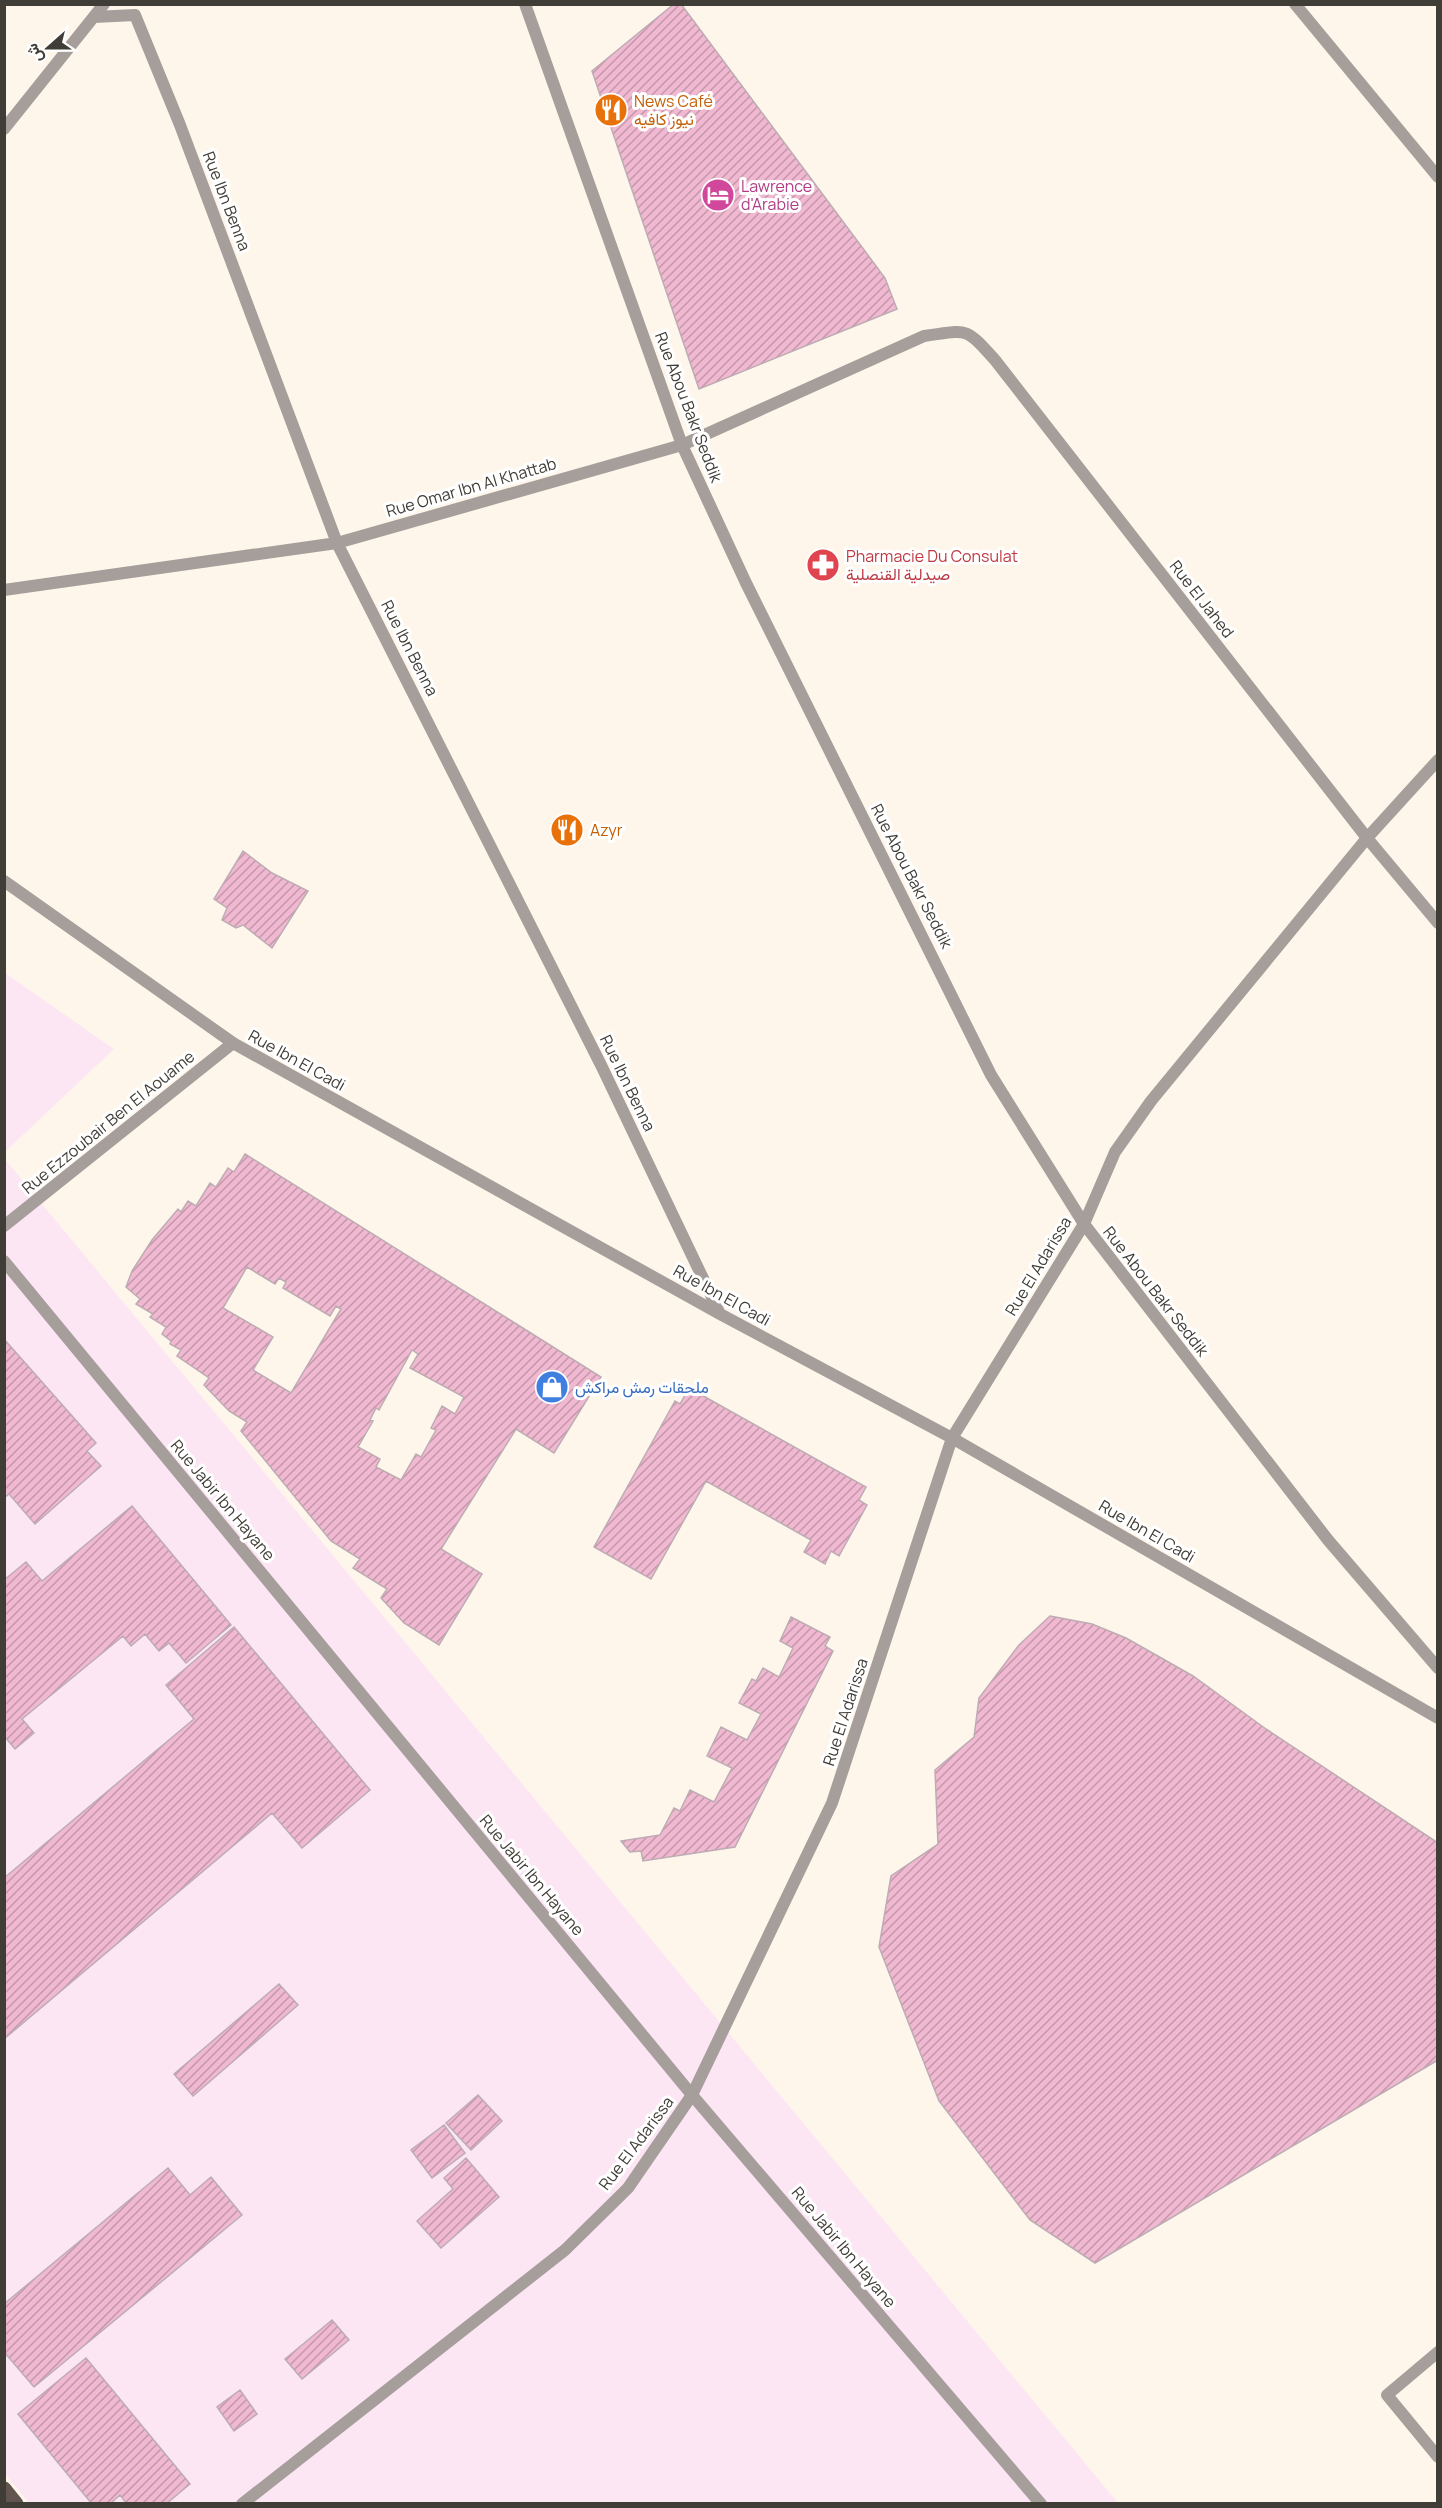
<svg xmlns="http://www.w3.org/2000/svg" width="1442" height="2508" viewBox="0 0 1442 2508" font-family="Manrope,Vazirmatn,sans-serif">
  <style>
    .industrial { fill: #fde6f4 }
    .building { fill: url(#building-hatch); stroke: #bdacb3; stroke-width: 1.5; fill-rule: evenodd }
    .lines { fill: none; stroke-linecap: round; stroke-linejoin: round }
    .service { stroke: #a59e9b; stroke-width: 12 }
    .minor { stroke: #a59e9b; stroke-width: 12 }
    .tertiary { stroke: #a59e9b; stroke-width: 12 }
    .primary { stroke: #625550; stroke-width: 15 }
    .labels { text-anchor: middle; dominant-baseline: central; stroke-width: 6; stroke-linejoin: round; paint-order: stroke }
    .food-label { font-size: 16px; fill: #c56008; stroke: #fff; text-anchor: start }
    .hotel-label { font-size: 16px; fill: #b23c85; stroke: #fff; text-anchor: start }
    .street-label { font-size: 16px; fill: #403c36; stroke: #fff }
    .health-label { font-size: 16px; fill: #be3a42; stroke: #fff; text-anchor: start }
    .shop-label { font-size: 16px; fill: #366cbe; stroke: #fff; text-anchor: start }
  </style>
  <defs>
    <pattern id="building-hatch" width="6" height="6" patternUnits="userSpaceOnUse" patternTransform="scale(1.5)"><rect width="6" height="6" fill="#f0b9d1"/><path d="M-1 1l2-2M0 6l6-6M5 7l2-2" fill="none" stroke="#c498aa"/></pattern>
  </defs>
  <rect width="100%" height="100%" fill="#fff6eb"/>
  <!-- industrial -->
  <path class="industrial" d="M5 973 114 1049 5 1152Z
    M4 1158 1118 2503 30 2504 5 2474Z"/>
  <!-- building -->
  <path class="building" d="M674 4H681L885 278 897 309 699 389 592 71Z
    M243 851 272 873 308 891 272 948 243 925 236 928 222 920 227 908 214 899Z
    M245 1154 601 1377 554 1453 516 1429 441 1549 482 1574 439 1645 404 1623 381 1598 387 1589 353 1568 360 1559 331 1541 241 1431 247 1422 229 1411 204 1385 209 1378 177 1356 181 1350 170 1344 171 1341 162 1334 166 1327 150 1317 153 1314 136 1304 140 1299 126 1287 132 1271 152 1240 178 1209 181 1212 188 1201 196 1206 210 1183 216 1187 228 1168 234 1172ZM247 1267 275 1284 279 1278 286 1282 283 1288 330 1316 336 1306 341 1309 291 1393 253 1370 273 1337 223 1308ZM412 1350 418 1354 410 1368 464 1397 455 1414 442 1406 431 1428 436 1430 421 1457 416 1454 401 1480 376 1467 380 1459 358 1447 373 1421 370 1420 376 1408 379 1410Z
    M4 1339 96 1443 87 1451 101 1466 35 1524 9 1494 4 1498Z
    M689 1388 866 1487 859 1500 867 1505 839 1556 831 1551 825 1564 804 1552 811 1540 706 1481 651 1579 594 1547 675 1401 680 1404Z
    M132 1506 231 1625 186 1663 169 1643 159 1651 145 1634 131 1646 123 1636 22 1719 34 1733 15 1749 4 1736V1580L26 1562 42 1581Z
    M1050 1616 1092 1624 1126 1638 1193 1676 1266 1729 1438 1843V2060L1095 2263 1030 2220 939 2101 879 1947 891 1876 938 1844 935 1770 974 1737 979 1698 1019 1645Z
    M791 1617 830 1637 825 1646 833 1651 735 1847 643 1861 641 1851 630 1852 621 1841 660 1835 674 1808 680 1811 690 1790 714 1802 732 1768 707 1756 721 1727 747 1740 761 1714 739 1703 752 1679 756 1681 763 1668 779 1677 793 1648 780 1641Z
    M234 1627 370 1790 302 1848 272 1813 4 2039V1878L194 1719 166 1685Z
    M279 1984 298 2005 193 2096 174 2074Z
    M478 2095 502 2121 471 2150 446 2123Z
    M444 2125 465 2153 432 2178 411 2150Z
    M466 2158 499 2197 441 2248 417 2221 453 2189 444 2178Z
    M168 2168 190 2195 211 2177 242 2215 34 2387 4 2352V2304Z
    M332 2320 349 2340 302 2379 285 2359Z
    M86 2358 190 2484 166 2504H127L120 2495 110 2504H92L18 2414Z
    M240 2390 257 2414 234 2431 217 2407Z"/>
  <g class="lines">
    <!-- service -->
    <path class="service" d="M4 1226 233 1043
      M4 1261 692 2095 1041 2504
      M1438 2352 1387 2395 1438 2457"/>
    <!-- minor -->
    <path class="minor" d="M1295 4 1438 177
      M94 17 135 15 180 125 337 543 601 1065 720 1314
      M4 129 104 4
      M4 590 337 543 682 445 924 336C969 330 964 326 995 360L1367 838 1438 923
      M4 881 233 1043 720 1314 952 1438 1438 1718
      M242 2504 565 2250 628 2188 692 2095 832 1803 952 1438 1084 1224 1115 1152 1151 1101 1367 838 1438 760"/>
    <!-- tertiary -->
    <path class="tertiary" d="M525 4 682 445 746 583 991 1075 1084 1224 1328 1540 1438 1668"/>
    <!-- primary -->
    <path class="primary" d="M4 2489 16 2504"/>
  </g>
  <!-- icons -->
  <defs>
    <symbol id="restaurant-disc" viewBox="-11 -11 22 22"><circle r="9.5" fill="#e8710a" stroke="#fff"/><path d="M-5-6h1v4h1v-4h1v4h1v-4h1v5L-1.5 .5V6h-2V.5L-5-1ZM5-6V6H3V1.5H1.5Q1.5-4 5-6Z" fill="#fff"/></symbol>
    <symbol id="hotel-disc" viewBox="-11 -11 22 22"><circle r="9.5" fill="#d1479c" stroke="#fff"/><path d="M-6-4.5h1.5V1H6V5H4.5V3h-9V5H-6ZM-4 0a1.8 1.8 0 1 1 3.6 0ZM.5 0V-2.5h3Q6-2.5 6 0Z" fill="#fff"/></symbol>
    <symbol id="pharmacy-disc" viewBox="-11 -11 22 22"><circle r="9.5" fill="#e0444e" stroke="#fff"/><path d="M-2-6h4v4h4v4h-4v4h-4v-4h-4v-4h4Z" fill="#fff"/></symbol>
    <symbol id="shop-disc" viewBox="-11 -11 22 22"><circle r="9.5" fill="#3f7fe0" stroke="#fff"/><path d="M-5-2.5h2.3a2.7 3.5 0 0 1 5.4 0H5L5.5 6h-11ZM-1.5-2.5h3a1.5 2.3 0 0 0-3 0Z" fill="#fff"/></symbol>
  </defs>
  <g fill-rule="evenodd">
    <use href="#restaurant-disc" x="592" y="91" width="38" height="38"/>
    <use href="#hotel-disc" x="699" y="176" width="38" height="38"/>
    <use href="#pharmacy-disc" x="804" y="546" width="38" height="38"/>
    <use href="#restaurant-disc" x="548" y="811" width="38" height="38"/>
    <use href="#shop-disc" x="533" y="1368" width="38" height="38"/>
  </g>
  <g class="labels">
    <!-- food labels -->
    <g class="food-label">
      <text x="634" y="101">News Café<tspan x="634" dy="18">نيوز كافيه</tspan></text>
      <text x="590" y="830">Azyr</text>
    </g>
    <!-- hotel labels -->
    <g class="hotel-label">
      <text x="741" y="186">Lawrence<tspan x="741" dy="18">d'Arabie</tspan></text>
    </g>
    <!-- street labels -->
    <g class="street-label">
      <text transform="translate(227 201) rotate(69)">Rue Ibn Benna</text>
      <text transform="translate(689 407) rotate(69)">Rue Abou Bakr Seddik</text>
      <text transform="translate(471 487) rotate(-16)">Rue Omar Ibn Al Khattab</text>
      <text transform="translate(1202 599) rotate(52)">Rue El Jahed</text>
      <text transform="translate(410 648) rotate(63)">Rue Ibn Benna</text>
      <text transform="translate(912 876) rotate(63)">Rue Abou Bakr Seddik</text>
      <text transform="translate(297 1060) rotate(29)">Rue Ibn El Cadi</text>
      <text transform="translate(628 1083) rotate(64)">Rue Ibn Benna</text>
      <text transform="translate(108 1122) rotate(-39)">Rue Ezzoubair Ben El Aouame</text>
      <text transform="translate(1038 1266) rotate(-59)">Rue El Adarissa</text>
      <text transform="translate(1156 1291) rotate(52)">Rue Abou Bakr Seddik</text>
      <text transform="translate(722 1295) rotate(29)">Rue Ibn El Cadi</text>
      <text transform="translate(223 1500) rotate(50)">Rue Jabir Ibn Hayane</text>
      <text transform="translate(1147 1531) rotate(30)">Rue Ibn El Cadi</text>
      <text transform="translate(845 1712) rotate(-72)">Rue El Adarissa</text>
      <text transform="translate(532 1875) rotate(50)">Rue Jabir Ibn Hayane</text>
      <text transform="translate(636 2143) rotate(-53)">Rue El Adarissa</text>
      <text transform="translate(844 2247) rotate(50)">Rue Jabir Ibn Hayane</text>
    </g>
    <!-- health labels -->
    <g class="health-label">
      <text x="846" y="556">Pharmacie Du Consulat<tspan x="846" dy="18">صيدلية القنصلية</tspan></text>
    </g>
    <!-- shop labels -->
    <g class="shop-label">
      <text x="575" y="1387">ملحقات رمش مراكش</text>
    </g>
  </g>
  <!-- border -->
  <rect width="1442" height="2508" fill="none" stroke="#403c36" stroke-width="12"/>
  <!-- north arrow -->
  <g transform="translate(48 48) rotate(249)" stroke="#ffffff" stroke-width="4.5" paint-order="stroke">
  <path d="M0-4.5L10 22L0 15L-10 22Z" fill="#403c36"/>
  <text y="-9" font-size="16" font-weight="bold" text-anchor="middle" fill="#403c36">ش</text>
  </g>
</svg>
